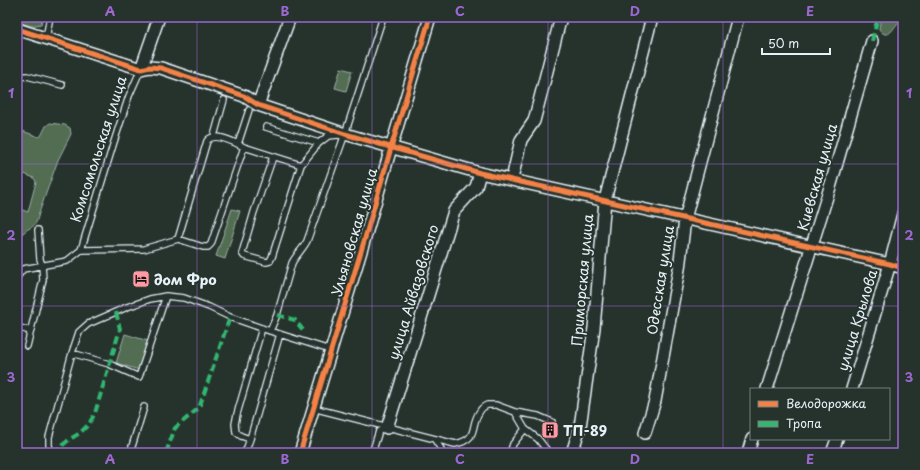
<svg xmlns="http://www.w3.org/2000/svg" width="920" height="470" viewBox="0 0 920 470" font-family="'Playpen Sans',sans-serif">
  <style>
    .green { fill: #536d53; stroke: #9eafa6 }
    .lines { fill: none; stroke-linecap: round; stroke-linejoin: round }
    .lane-casing { stroke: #e8f1f8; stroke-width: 8 }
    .street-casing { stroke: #e8f1f8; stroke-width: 14 }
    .lane { stroke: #26332d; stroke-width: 5.5 }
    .street { stroke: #26332d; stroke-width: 11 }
    .quiet { stroke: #33b770; stroke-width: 4; stroke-dasharray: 8 4; stroke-linecap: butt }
    .cycleway-casing { stroke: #26332d; stroke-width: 8 }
    .cycleway { stroke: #f48246; stroke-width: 5 }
    .grid { fill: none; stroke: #9c67d0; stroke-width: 1; stroke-opacity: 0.55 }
    .labels { text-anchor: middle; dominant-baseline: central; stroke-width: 4; stroke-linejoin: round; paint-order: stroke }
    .street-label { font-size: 14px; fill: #e8f1f8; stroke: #26332d }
    .poi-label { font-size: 14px; font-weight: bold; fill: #e8f1f8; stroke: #26332d; text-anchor: start }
    .neatline { fill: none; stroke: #9c67d0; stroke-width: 1.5 }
    .grid-label { font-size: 13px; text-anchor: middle; font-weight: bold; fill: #9c67d0 }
  </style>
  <rect width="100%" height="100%" fill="#26332d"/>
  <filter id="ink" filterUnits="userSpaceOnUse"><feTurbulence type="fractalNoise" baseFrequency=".025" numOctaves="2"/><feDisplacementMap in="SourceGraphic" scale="8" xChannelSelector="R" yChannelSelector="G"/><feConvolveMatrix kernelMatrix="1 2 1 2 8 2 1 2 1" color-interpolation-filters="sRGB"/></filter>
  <g filter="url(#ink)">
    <!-- green -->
    <path class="green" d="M17 17H43L41 24 31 26 17 22Z
      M881 17H903V19C894 22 890 44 879 29Z
      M341 68 352 71 346 91 335 88Z
      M50 123 65 125 70 128 71 134 58 160 39 213C35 230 33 224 23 233 21 235 19 239 17 241V208L28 212 36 182 34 178 17 171V129L39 137 41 136 46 126Z
      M232 209 240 211 225 259 216 256Z
      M125 334 148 341 139 370 116 363Z"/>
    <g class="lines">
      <defs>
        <path id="lane" d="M46 38 50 17
          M17 77 27 76 62 85
          M266 127 319 143
          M214 136 224 100
          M238 144 249 110
          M244 147 211 244 208 247H203L178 239 207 141C214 131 236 143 244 147L301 165
          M273 157 254 212 242 253 244 256 266 262 270 261 272 257 301 165 319 143 328 136 338 135
          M81 250 144 249 178 239
          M17 277 23 269 67 261 81 250 113 145 129 96 141 69
          M17 327 30 331
          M270 331 277 315 292 263C296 255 303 249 307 241L345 134 383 17
          M27 346 43 280 42 265 40 259 38 230
          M72 353 109 364 139 377 166 296
          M313 408 455 444C480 439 469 426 480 411 481 409 485 406 487 405H496L515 412 525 429 538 439 549 453
          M515 412 538 416 552 422
          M250 439 241 436 236 432 235 424 237 414 262 328
          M435 440 441 449V453
          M51 453 49 445V437L72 353 79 332 88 324 127 307 150 299 166 296 184 298 209 307 230 317 270 331 330 350
          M130 453 144 407
          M245 453 250 439 280 334
          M372 453 379 431 387 428
          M510 453 513 444 525 429"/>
        <path id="street" d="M17 29 141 69 150 67 161 68 244 96 258 105 345 134 480 173 890 264 903 268
          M141 69 159 17
          M258 105 290 17
          M512 179 521 140 534 121 561 17
          M767 389 831 184 872 41
          M852 389 890 264 903 214
          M387 428 454 211 476 187 480 173
          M645 433 655 401 679 269 685 219 738 17
          M300 453 365 238 391 148 430 17
          M572 453 580 427 594 328 605 200 652 17
          M748 453 752 439
          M832 453 837 439"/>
      </defs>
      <!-- lane casing -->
      <use href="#lane" class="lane-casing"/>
      <!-- street casing -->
      <use href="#street" class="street-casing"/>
      <!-- lane -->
      <use href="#lane" class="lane"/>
      <!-- street -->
      <use href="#street" class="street"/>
      <!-- quiet -->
      <path class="quiet" d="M872 41 878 17
        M277 315 295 320 303 330
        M53 453 70 439 80 433 89 424 95 413 120 329 116 312
        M166 453 175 428 199 408 230 317"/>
      <defs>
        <path id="cycleway" d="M17 29 141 69 150 67 161 68 244 96 258 105 345 134 480 173 890 264 903 268
          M300 453 365 238 391 148 430 17"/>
      </defs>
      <!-- cycleway casing -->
      <use href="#cycleway" class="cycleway-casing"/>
      <!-- cycleway -->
      <use href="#cycleway" class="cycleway"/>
    </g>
  </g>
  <!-- grid -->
  <path class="grid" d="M197 17V453M372 17V453M548 17V453M723 17V453M17 164H903M17 306H903"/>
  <!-- icons -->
  <defs>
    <symbol id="hotel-square" viewBox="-11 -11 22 22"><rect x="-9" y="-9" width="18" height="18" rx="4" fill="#ff9aa2" stroke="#26332d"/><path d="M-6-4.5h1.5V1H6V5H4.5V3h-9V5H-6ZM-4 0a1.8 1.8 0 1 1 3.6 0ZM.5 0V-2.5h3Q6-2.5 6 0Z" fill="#111"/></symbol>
    <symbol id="building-square" viewBox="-11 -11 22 22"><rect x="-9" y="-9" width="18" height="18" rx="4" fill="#ff9aa2" stroke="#26332d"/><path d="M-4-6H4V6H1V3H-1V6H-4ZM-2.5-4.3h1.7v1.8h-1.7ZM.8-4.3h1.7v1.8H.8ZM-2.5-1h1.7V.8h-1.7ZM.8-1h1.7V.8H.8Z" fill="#111"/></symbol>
  </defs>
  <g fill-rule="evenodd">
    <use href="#hotel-square" x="131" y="269" width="20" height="20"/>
    <use href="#building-square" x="540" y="420" width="20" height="20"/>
  </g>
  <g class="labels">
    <!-- street labels -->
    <g class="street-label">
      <text transform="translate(98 149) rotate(-72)">Комсомольская улица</text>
      <text transform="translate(817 177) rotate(-74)">Киевская улица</text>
      <text transform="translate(354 232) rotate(-74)">Ульяновская улица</text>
      <text transform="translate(582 280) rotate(-85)">Приморская улица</text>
      <text transform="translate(660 280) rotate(-81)">Одесская улица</text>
      <text transform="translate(413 292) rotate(-73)">улица Айвазовского</text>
      <text transform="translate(857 320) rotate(-73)">улица Крылова</text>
    </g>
    <!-- poi labels -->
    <g class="poi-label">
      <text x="154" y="279">дом Фро</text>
      <text x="563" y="430">ТП-89</text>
    </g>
  </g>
  <!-- margin -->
  <rect width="920" height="470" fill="none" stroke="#26332d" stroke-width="44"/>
  <!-- legend -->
  <rect x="750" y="388" width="140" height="52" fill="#26332d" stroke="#747f7e"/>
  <rect x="758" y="401" width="20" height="6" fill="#f48246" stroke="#747f7e"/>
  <text x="786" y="408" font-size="12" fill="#e8f1f8">Велодорожка</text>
  <rect x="758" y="421" width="20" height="6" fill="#33b770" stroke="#747f7e"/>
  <text x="786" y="428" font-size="12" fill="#e8f1f8">Тропа</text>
  <!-- scale -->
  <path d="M762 48v6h68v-6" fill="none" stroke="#e8f1f8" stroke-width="2"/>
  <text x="768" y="48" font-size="12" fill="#e8f1f8" stroke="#26332d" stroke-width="3" paint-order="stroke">50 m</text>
  <rect x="22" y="22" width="876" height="426" class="neatline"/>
  <g class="grid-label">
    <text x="110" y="16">A</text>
    <text x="285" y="16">B</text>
    <text x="460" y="16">C</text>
    <text x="635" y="16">D</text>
    <text x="810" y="16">E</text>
    <text x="11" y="98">1</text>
    <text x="909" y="98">1</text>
    <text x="11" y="240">2</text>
    <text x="909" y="240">2</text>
    <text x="11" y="382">3</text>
    <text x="909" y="382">3</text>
    <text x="110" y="464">A</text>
    <text x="285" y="464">B</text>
    <text x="460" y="464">C</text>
    <text x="635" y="464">D</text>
    <text x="810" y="464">E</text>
  </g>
</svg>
